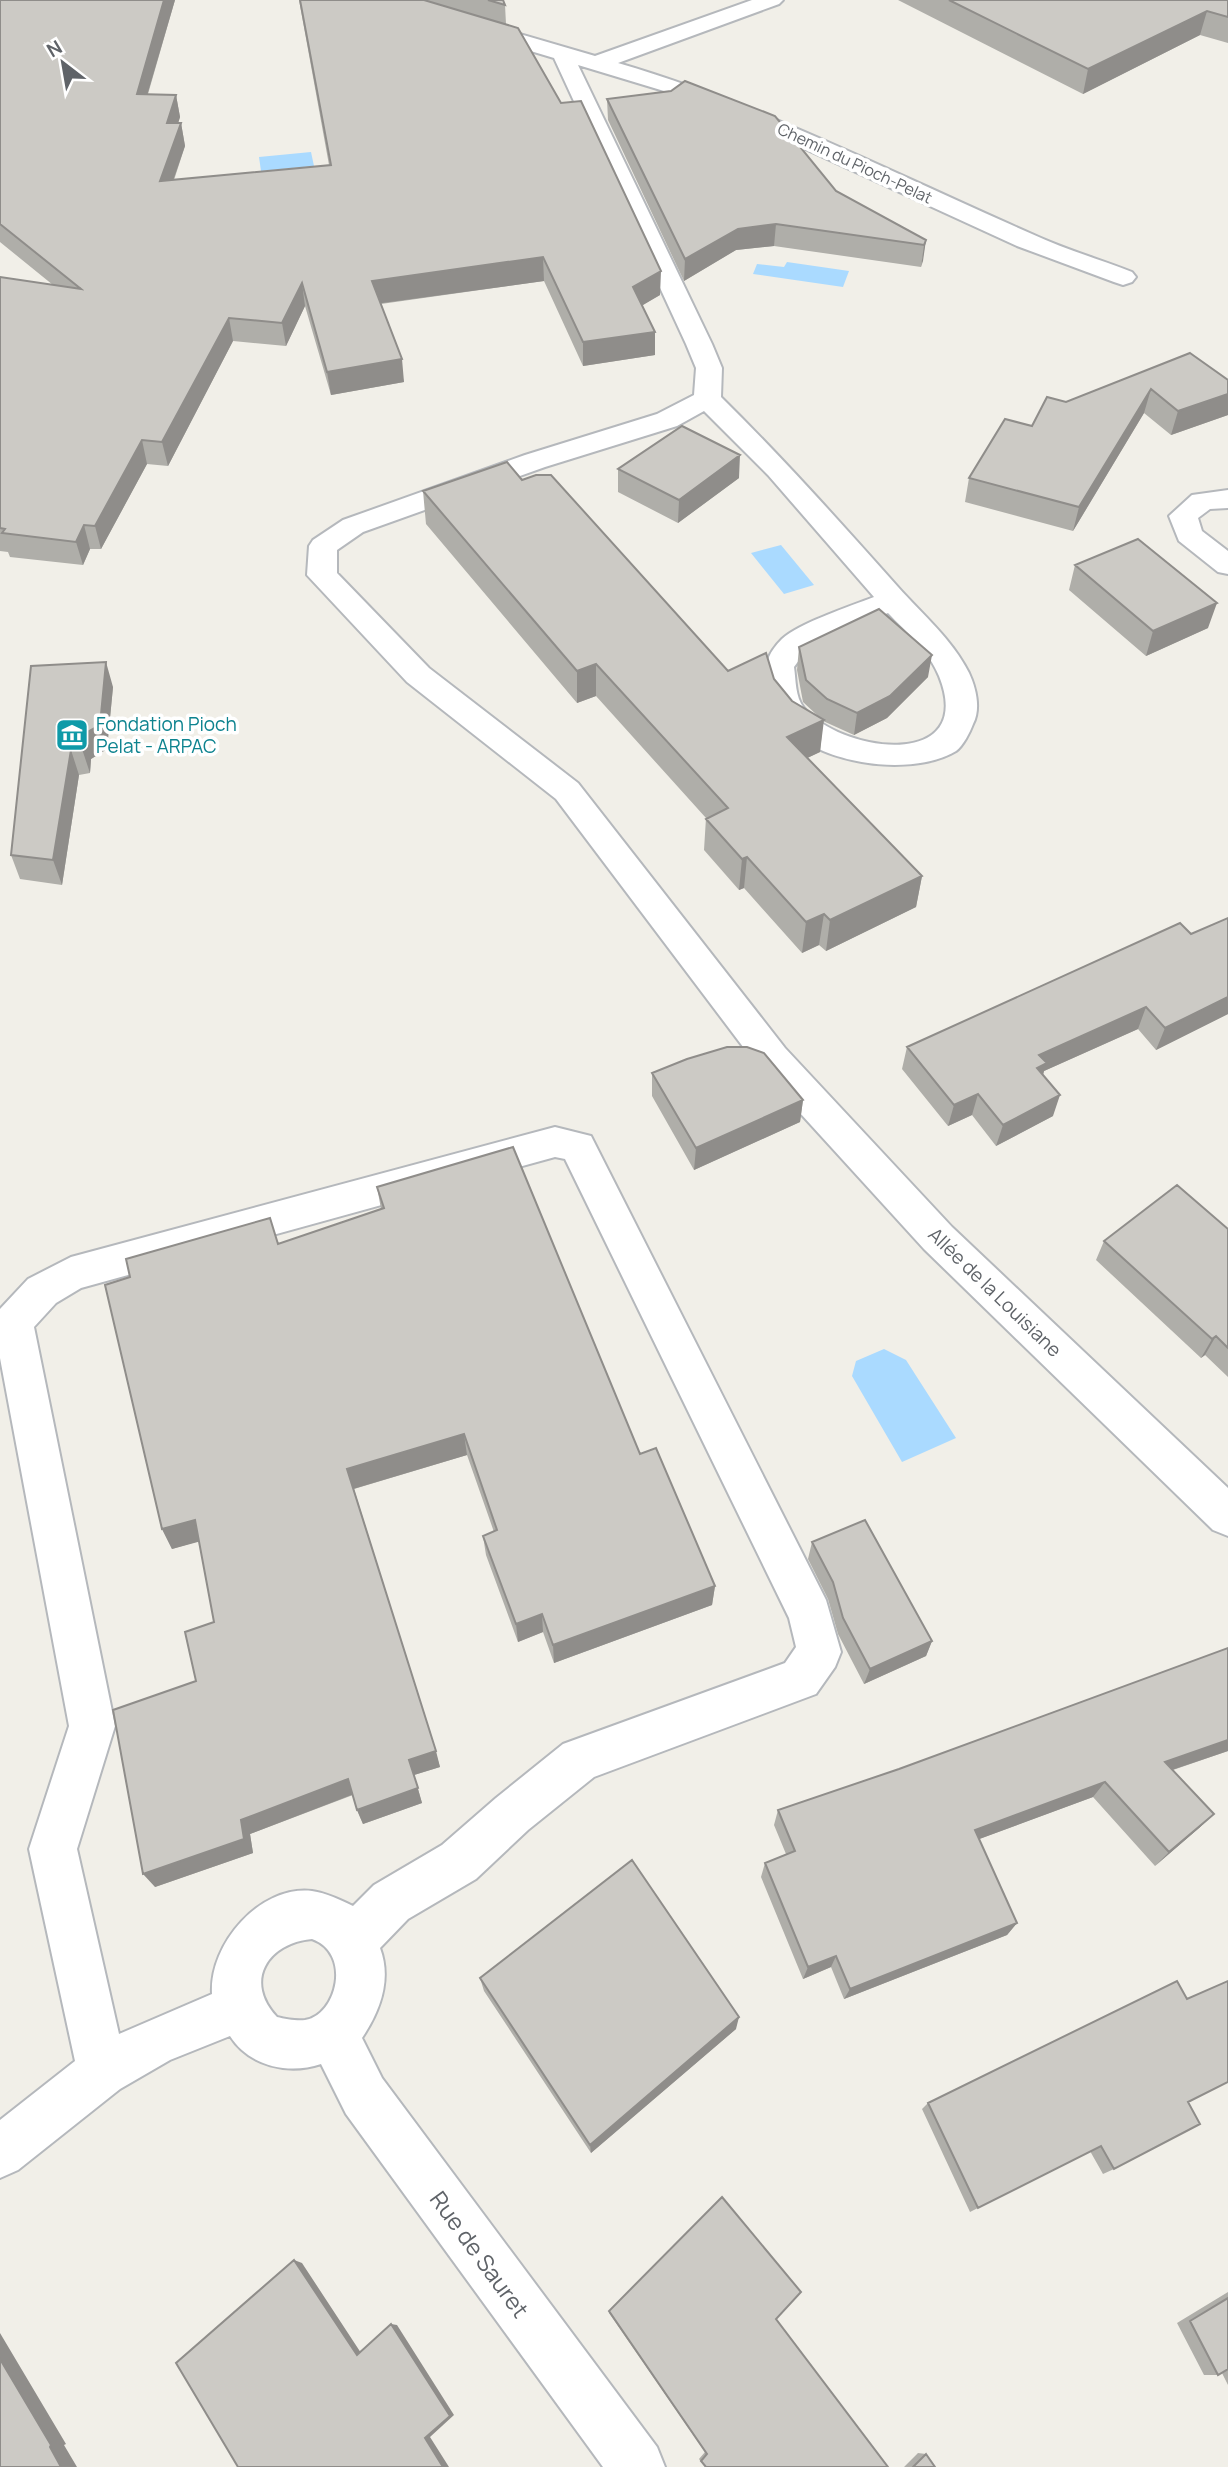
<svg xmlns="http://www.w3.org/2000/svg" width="1228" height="2467" viewBox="0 0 1228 2467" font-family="Manrope,sans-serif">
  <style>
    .water { fill: #aadaff }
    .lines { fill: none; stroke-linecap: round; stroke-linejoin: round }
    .minor-casing { stroke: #b5b8bc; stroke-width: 4 }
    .minor { fill: #fff; fill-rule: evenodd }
    .wall { fill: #afaea9 }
    .shaded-wall { fill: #8f8d8a }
    .building { fill: #cccac5; stroke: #8f8d8a; stroke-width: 2 }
    .labels { text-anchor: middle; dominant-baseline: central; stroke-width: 7; stroke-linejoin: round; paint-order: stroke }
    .far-street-label { font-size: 16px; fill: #5f6368; stroke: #fff }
    .culture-label { font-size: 19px; fill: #0d838f; stroke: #fff; text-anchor: start }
    .street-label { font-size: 19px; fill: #5f6368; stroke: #fff }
    .near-street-label { font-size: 23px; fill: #5f6368; stroke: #fff }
  </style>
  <rect width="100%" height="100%" fill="#f1efe8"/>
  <!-- water -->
  <path class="water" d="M311 152 314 166 261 171 259 157Z
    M787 262 849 271 843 287 753 274 757 264 784 267Z
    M781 545 814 585 784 594 751 553Z
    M884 1349 906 1360 956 1438 902 1462 852 1376 856 1361Z"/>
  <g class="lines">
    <defs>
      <path id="minor" d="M370 0H404L595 56 752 0H783L779 4 618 63C762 105 895 174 1032 234 1064 249 1099 259 1132 272L1136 277 1132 282 1123 285 1114 282 1017 246 764 130 664 91 578 65 712 344 722 368 721 397C783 458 840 522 898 587 923 615 952 639 969 673 976 688 981 709 973 724 970 732 963 746 956 751 903 783 772 759 766 686 764 666 767 654 782 639 799 623 851 606 874 597L768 475 704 411 677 426 545 467 363 532 337 550V573L429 668 578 783 785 1048 952 1227 1228 1488V1536L1213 1530 924 1249 759 1068 556 799 407 682 307 575 309 546 313 540 343 520 525 455 657 414 694 395 696 368 686 344 554 58 374 4ZM888 613C906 632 929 651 939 676 977 770 843 754 804 708 795 697 796 680 794 667 815 637 856 627 888 613Z
        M1228 490V508L1210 509 1198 518 1202 531 1228 551V574L1218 572 1179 541 1169 516 1192 495Z
        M555 1127 591 1136 826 1600 841 1652 835 1667 816 1694 594 1777 528 1830 476 1879 408 1919 380 1948C392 1980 380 2011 362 2038L382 2078 657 2447 665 2467H603L346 2114 321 2064C288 2075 249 2066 230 2036L170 2060 120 2089 18 2170 0 2178V2120L75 2061 29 1849 69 1726 0 1358V1309L28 1279 71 1257ZM555 1157 565 1159 789 1618 796 1647 785 1663 563 1744 496 1798 442 1845 374 1885 353 1906C341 1900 326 1893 312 1891 260 1885 209 1944 212 1994L119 2034 77 1849 115 1726 34 1327 56 1303 81 1288ZM312 1939C352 1953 337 2015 305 2020 297 2021 285 2019 277 2017 243 1981 268 1943 312 1939Z"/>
    </defs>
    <!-- minor casing -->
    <use href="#minor" class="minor-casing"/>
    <!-- minor -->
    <use href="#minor" class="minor"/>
  </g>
  <!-- wall -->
  <path class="wall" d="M0 0H175L148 94 176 95 180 117 178 123H181L185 146 174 180 329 165 299 0H503L505 5 506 24 660 295 642 305 655 355 583 366 544 281 381 304 404 382 331 395 305 306 286 346 233 341 168 466 147 464 101 549H90L83 565 10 557 8 552 0 551V277L53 285 0 242Z
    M898 0H1228V43L1200 35 1083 94Z
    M607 99 836 191 926 240 921 267 774 246 736 250 684 281 608 120Z
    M1190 353 1228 380V415L1171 435 1144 413 1073 531 965 502 969 478 1032 426 1066 402Z
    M618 469 739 478 678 523 618 492Z
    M522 480 728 671 774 679 792 701 819 717 803 702 797 670 799 647 928 677 887 718 854 735 823 721 820 752 807 758 922 876 916 907 826 951 819 945 802 953 744 888 739 890 704 850 706 818 596 696 577 703 426 524 423 491Z
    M1075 565 1208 628 1146 656 1069 590Z
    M31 666 113 687 107 749 91 759 90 773 79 775 62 885 20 879 11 855Z
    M1228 918V1014L1156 1050 1138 1029 1044 1071 1043 1075 1053 1116 996 1146 972 1115 948 1126 902 1069 907 1047 1191 934Z
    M652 1073 803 1100 800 1122 694 1170 652 1096Z
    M377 1187 640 1454 715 1586 712 1605 554 1663 543 1632 518 1642 486 1555 483 1536 494 1532 467 1455 354 1489 440 1767 414 1775 422 1803 363 1824 357 1810 353 1795 250 1834 253 1853 155 1887 196 1681 214 1622 199 1541 172 1549 162 1529 278 1244 381 1209Z
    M1228 1229V1377L1205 1355 1201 1358 1096 1260 1104 1241Z
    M812 1542 932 1641 926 1656 864 1684 838 1634 828 1599 808 1559Z
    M1228 1648V1751L1173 1770 1214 1814 1199 1828 1155 1866 1093 1797 979 1839 1017 1923 1007 1935 844 1999 831 1967 803 1979 761 1877 765 1863 786 1854 774 1825 778 1810 899 1769Z
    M480 1978 736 2029 591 2153 484 1991Z
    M1188 2102 1114 2169 1103 2174 1090 2151 970 2212 922 2109 928 2103Z
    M1228 2292V2385L1222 2373 1218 2375H1204L1177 2323Z
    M609 2311 776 2319 888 2467H705L699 2459 705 2452 609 2313Z
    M918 2453 926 2454 935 2467H904Z"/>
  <!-- shaded-wall -->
  <path class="shaded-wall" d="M164 0H175L141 116 137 94Z
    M1207 11 1200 35 1083 94 1088 69Z
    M176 95 180 117 171 146 167 123Z
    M181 123 185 146 165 204 160 181Z
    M776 224 774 246 736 250 684 281 685 259 738 229Z
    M926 240 923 261 921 267 924 245Z
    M543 257 544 281 375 304 372 281Z
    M661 271 660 295 633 311V287Z
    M302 283 305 306 286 346 282 323Z
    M229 318 233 341 168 466 162 442Z
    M655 332V355L583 366V342Z
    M402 359 404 382 331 395 327 372Z
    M1151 389 1144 413 1073 531 1079 507Z
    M1228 394V415L1171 435 1178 411Z
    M142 440 147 464 101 549 95 526Z
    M740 455 739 478 678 523 679 500Z
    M84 525 90 549 83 565 76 542Z
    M1217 603 1208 628 1146 656 1153 631Z
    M932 655 928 677 887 718 854 735 857 713Z
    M106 662 113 687 107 749 91 759 90 773 82 749 84 734Z
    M596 664V696L577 703V671Z
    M824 720 820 752 784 769 787 737Z
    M71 750 79 775 62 885 53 860Z
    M747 857 744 888 739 890 742 859Z
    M922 876 916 907 826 951 830 920Z
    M824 914 819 945 802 953 806 922Z
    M1228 997V1014L1156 1050 1165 1028Z
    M1146 1007 1138 1029 1044 1071 1040 1085 1030 1090 1039 1055Z
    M978 1094 972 1115 948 1126 954 1105Z
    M1060 1095 1053 1116 996 1146 1003 1125Z
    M803 1100 800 1122 694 1170 696 1148Z
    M1216 1336 1205 1355 1201 1358 1212 1339Z
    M464 1434 467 1455 353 1489 347 1469Z
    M195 1520 205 1540 172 1549 162 1529Z
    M715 1586 712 1605 554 1663 553 1645Z
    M542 1614 543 1632 518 1642 516 1624Z
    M932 1641 926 1656 864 1684 870 1669Z
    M1228 1740V1751L1151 1777 1165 1762Z
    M436 1751 440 1767 414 1775 422 1803 363 1824 357 1810 409 1760Z
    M348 1779 354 1794 250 1834 253 1853 155 1887 143 1874 241 1820Z
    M1105 1782 1093 1797 966 1844 975 1830Z
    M1214 1814 1199 1828 1155 1866 1169 1852Z
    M1017 1923 1007 1935 844 1999 850 1989Z
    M836 1956 831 1967 803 1979 808 1967Z
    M739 2017 736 2029 591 2153 590 2145Z
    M294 2260 302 2263 363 2356 357 2355Z
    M391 2324 397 2325 454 2415 430 2437 449 2467H443L425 2438Z
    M0 2333 66 2444 64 2445 77 2467H61L0 2359Z"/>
  <!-- building -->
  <path class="building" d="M0 0H164L137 94 176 95 167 123H181L160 181 331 165 300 0H424L518 28 561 103 581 101 661 271 633 287 655 332 583 342 543 257 372 281 402 359 327 372 302 283 282 323 229 318 162 442 142 440 95 526 84 525 76 542 2 533 5 529 0 528V277L81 289 0 224Z
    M488 0H503L505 5Z
    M949 0H1228V17L1207 11 1088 69Z
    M685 81 775 116 836 191 926 240 924 245 776 224 738 229 685 259 607 99 671 91Z
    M1190 353 1228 380V394L1178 411 1151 389 1079 507 969 478 1005 419 1032 426 1047 397 1066 402Z
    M682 426 740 455 679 500 618 469Z
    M507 462 522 480 536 475H551L728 671 766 653 774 679 792 701 824 720 787 737 922 876 830 920 824 914 806 922 747 857 742 859 706 819 728 808 596 664 577 671 423 491Z
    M1138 539 1217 603 1153 631 1075 565Z
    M879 609 932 655 890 696 857 713 827 699 806 680 799 647Z
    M106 662 100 725 84 734 82 749 71 750 53 860 11 855 31 666Z
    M1228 918V997L1165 1028 1146 1007 1039 1055 1047 1063 1037 1068 1060 1095 1003 1125 978 1094 954 1105 907 1047 1180 923 1191 934Z
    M727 1047H747L764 1053 803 1100 696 1148 652 1073 687 1059Z
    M513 1147 640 1454 656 1448 715 1586 553 1645 542 1614 516 1624 483 1536 497 1530 464 1434 347 1469 436 1751 409 1760 418 1788 357 1810 348 1779 241 1820 244 1839 143 1874 113 1710 196 1681 185 1632 214 1622 195 1520 162 1529 105 1285 130 1277 126 1259 270 1218 278 1244 384 1208 377 1187Z
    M1177 1185 1228 1229V1348L1216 1336 1212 1339 1104 1241Z
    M865 1520 932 1641 870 1669 843 1618 833 1582 812 1542Z
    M1228 1648V1740L1165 1762 1214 1814 1169 1852 1105 1782 975 1830 1017 1923 850 1989 836 1956 808 1967 765 1863 795 1851 778 1810 899 1769Z
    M632 1860 739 2017 590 2145 480 1978Z
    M1177 1981 1187 1999 1228 1981V2082L1188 2102 1200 2124 1114 2169 1101 2146 978 2208 928 2103Z
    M722 2197 801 2292 776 2319 888 2467H706L701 2461 707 2454 609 2311Z
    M294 2260 357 2355 391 2324 450 2416 425 2438 443 2467H238L176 2363Z
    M1228 2298V2369L1218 2375 1190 2321Z
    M0 2359 51 2445 50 2447 61 2467H0Z
    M926 2454 935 2467H913Z"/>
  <!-- icons -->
  <defs>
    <symbol id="museum-square" viewBox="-11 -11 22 22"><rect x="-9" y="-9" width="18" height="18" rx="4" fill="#0f9aa8" stroke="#fff"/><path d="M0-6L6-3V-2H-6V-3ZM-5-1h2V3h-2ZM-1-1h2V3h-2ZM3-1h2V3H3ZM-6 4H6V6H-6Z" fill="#fff"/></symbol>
  </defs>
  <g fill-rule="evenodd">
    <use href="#museum-square" x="53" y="716" width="38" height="38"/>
  </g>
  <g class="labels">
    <!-- far-street labels -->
    <g class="far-street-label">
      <text transform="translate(855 163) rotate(25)">Chemin du Pioch-Pelat</text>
    </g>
    <!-- culture labels -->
    <g class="culture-label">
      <text x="96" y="724">Fondation Pioch<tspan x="96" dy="22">Pelat - ARPAC</tspan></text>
    </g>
    <!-- street labels -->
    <g class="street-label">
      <text transform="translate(995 1292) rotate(44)">Allée de la Louisiane</text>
    </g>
    <!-- near-street labels -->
    <g class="near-street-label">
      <text transform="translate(480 2254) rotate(54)">Rue de Sauret</text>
    </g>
  </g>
  <!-- north arrow -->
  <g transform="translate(63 63) rotate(329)" stroke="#ffffff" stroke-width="5" paint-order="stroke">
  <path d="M0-5L12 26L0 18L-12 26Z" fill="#5f6368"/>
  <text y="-10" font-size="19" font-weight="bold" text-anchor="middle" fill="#5f6368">N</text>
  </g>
</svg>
